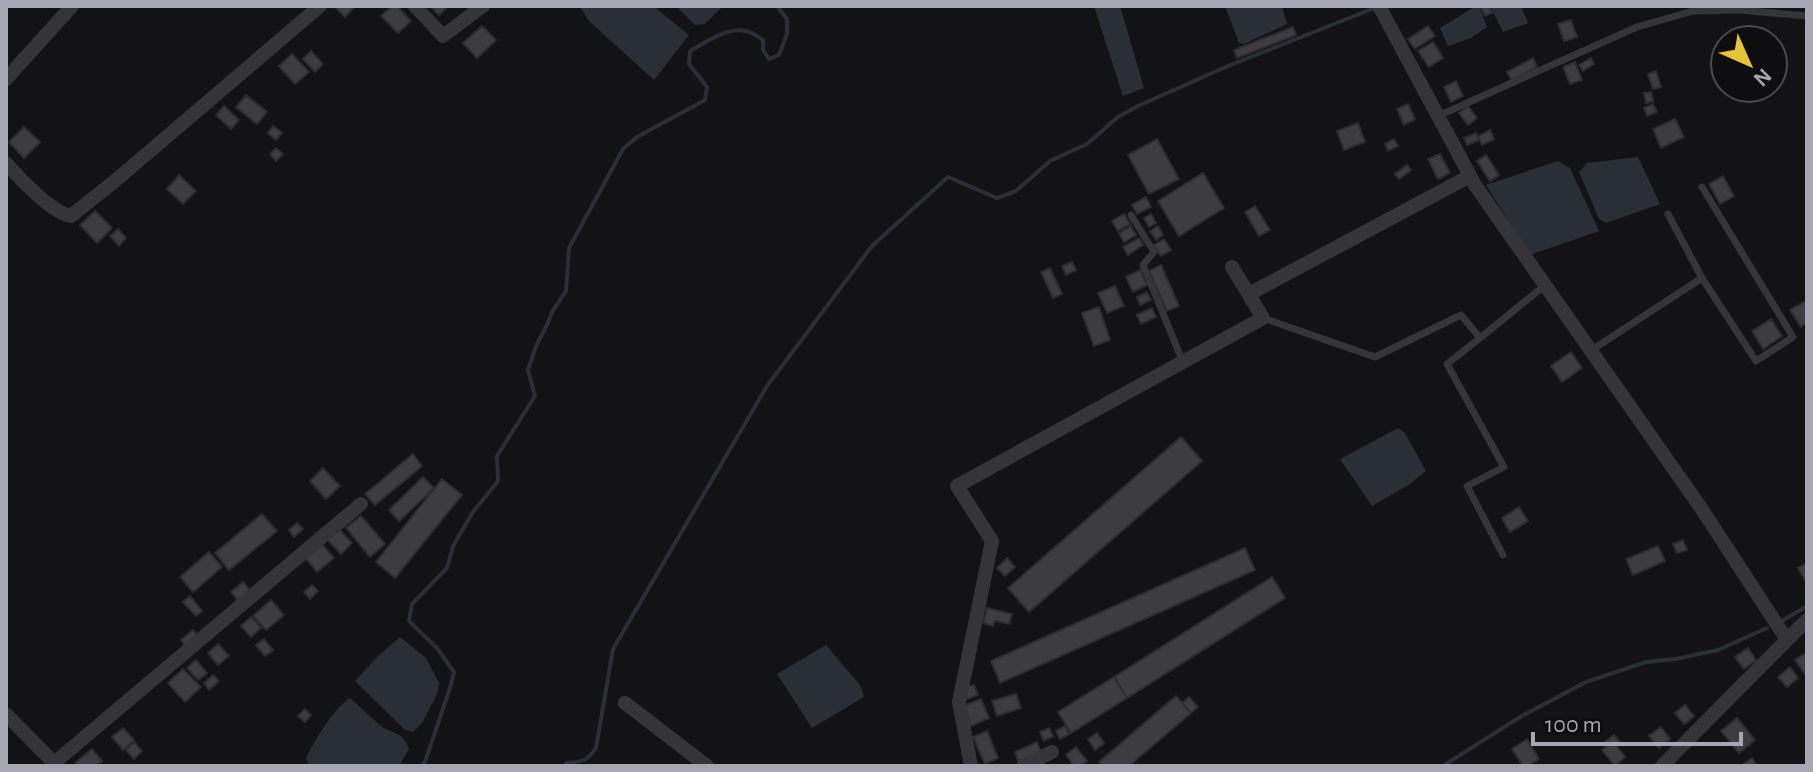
<svg xmlns="http://www.w3.org/2000/svg" width="1813" height="772" viewBox="0 0 1813 772" font-family="'Alegreya Sans',sans-serif">
  <style>
    .water { fill: #2a2f37 }
    .lines { fill: none; stroke-linecap: round; stroke-linejoin: round }
    .stream { stroke: #2a2f37; stroke-width: 4 }
    .building { fill: #3d3c41; stroke: #2d2c30; stroke-width: 2 }
    .lane { stroke: #343439; stroke-width: 7 }
    .street { stroke: #343439; stroke-width: 14 }
  </style>
  <rect width="100%" height="100%" fill="#131214"/>
  <!-- water -->
  <path class="water" d="M579 6H653L689 35 654 80 590 22Z
    M676 6H723L705 24 695 25Z
    M1094 6H1120L1144 88 1123 96Z
    M1225 6H1282L1287 24 1244 44 1239 43Z
    M1476 6H1479L1487 27 1471 38 1448 46 1440 28Z
    M1490 6H1521L1528 23 1503 32Z
    M1638 157 1660 204 1606 223 1599 219 1579 172 1587 163Z
    M1558 161 1570 168 1599 231 1530 255 1486 185Z
    M1398 428 1405 433 1426 471 1410 484 1372 506 1340 459Z
    M400 637 426 658 439 683 437 694 422 723 413 732 405 730 355 681 377 657Z
    M826 645 860 685 864 697 812 728 777 674Z
    M350 698 382 727 401 736 407 744 409 749 399 766H310L306 758C315 740 333 709 350 698Z"/>
  <g class="lines">
    <!-- stream -->
    <path class="stream" d="M1782 621 1807 606
      M421 766 425 762 450 688 454 672 437 648 409 621 412 604 447 568 453 546 473 512 498 481 497 456 535 396 528 370 536 346 548 323 552 312 566 291 569 248 623 149 637 137 705 100 707 87 689 64 690 51C706 42 727 27 746 31 752 32 757 36 763 40V50L769 59 779 55 787 34V19L777 6
      M565 766 566 763C581 762 588 761 596 748L613 649 767 386 872 246 948 177 997 198 1016 191 1050 161 1087 144 1118 117 1138 106 1228 66 1377 7
      M1443 766 1520 717 1586 682 1646 662 1676 659 1718 650 1767 628"/>
  </g>
  <!-- building -->
  <path class="building" d="M336 6H354V7L345 17 335 7Z
    M392 6H397L411 21 398 33 381 16Z
    M430 6H448L439 15Z
    M1480 6H1489L1492 13 1485 16Z
    M1571 20 1577 37 1564 41 1558 24Z
    M482 26 496 40 477 58 463 43Z
    M1428 26 1435 36 1415 49 1408 39Z
    M1293 27 1296 35 1237 58 1234 50Z
    M1433 42 1443 58 1429 67 1418 51Z
    M311 51 323 64 315 72 303 59Z
    M292 54 309 72 295 84 279 66Z
    M1533 58 1537 67 1511 80 1507 72Z
    M1591 58 1594 64 1583 71 1579 65Z
    M1575 62 1582 80 1570 84 1563 67Z
    M1656 71 1661 87 1653 89 1648 74Z
    M1456 81 1463 96 1451 102 1444 87Z
    M1651 92 1653 101 1646 103 1644 93Z
    M246 95 267 112 257 124 236 107Z
    M1408 104 1415 119 1404 125 1397 109Z
    M1653 104 1657 112 1647 116 1644 108Z
    M224 106 239 120 231 129 216 115Z
    M1468 106 1477 118 1468 125 1459 113Z
    M1675 119 1684 137 1661 148 1653 129Z
    M1358 123 1365 142 1344 150 1337 131Z
    M273 126 282 133 276 140 268 133Z
    M24 127 40 142 24 158 9 142Z
    M1490 130 1494 139 1482 145 1478 136Z
    M1476 133 1479 140 1467 145 1464 138Z
    M1157 139 1179 179 1149 194 1128 155Z
    M1394 139 1398 146 1388 151 1385 144Z
    M276 148 283 154 276 161 270 154Z
    M1440 154 1450 173 1438 179 1428 159Z
    M1486 155 1499 175 1490 181 1477 161Z
    M1407 165 1411 170 1399 179 1395 174Z
    M1203 173 1224 208 1179 236 1158 201Z
    M179 175 196 191 183 204 167 189Z
    M1723 176 1734 196 1720 204 1709 184Z
    M1146 197 1151 207 1137 214 1132 205Z
    M1255 206 1270 230 1259 236 1245 212Z
    M95 211 112 228 97 243 80 225Z
    M1124 214 1130 224 1118 231 1112 221Z
    M1151 214 1156 223 1149 227 1144 218Z
    M1131 226 1136 235 1124 242 1119 233Z
    M1158 226 1163 235 1156 240 1150 231Z
    M118 229 126 238 119 246 110 236Z
    M1139 238 1143 245 1128 255 1123 247Z
    M1164 239 1171 250 1161 256 1154 245Z
    M1072 262 1076 270 1066 275 1062 266Z
    M1161 265 1179 306 1167 311 1149 271Z
    M1050 268 1062 294 1053 298 1041 272Z
    M1140 270 1147 285 1133 292 1126 277Z
    M1115 286 1124 306 1107 313 1098 293Z
    M1147 292 1151 300 1140 305 1137 297Z
    M1805 301 1807 304V322L1801 327 1790 310Z
    M1099 307 1110 340 1094 346 1082 313Z
    M1152 308 1156 317 1141 324 1137 315Z
    M1771 319 1782 336 1763 349 1752 331Z
    M1571 352 1582 368 1562 382 1551 366Z
    M1181 437 1202 461 1029 612 1008 588Z
    M413 454 422 466 375 505 365 494Z
    M323 468 340 486 326 499 310 481Z
    M423 477 434 488 399 521 389 510Z
    M442 479 462 495 395 578 376 562Z
    M1519 507 1528 521 1510 532 1502 518Z
    M262 514 277 531 229 570 215 553Z
    M361 516 385 544 370 557 346 528Z
    M297 523 303 529 294 537 289 530Z
    M339 529 352 543 341 554 327 539Z
    M1683 540 1687 550 1677 553 1673 544Z
    M319 541 334 558 317 572 303 555Z
    M1658 546 1665 561 1633 575 1626 559Z
    M1245 548 1255 570 1000 683 991 661Z
    M209 552 222 567 193 592 180 577Z
    M1007 558 1015 567 1005 576 997 568Z
    M1807 563V584L1798 568Z
    M1272 577 1285 598 1127 698 1114 677Z
    M243 582 253 594 241 604 231 592Z
    M312 585 318 591 310 599 304 592Z
    M190 596 202 611 196 616 183 602Z
    M271 600 284 615 266 630 253 616Z
    M987 608 1012 614 1009 624 995 621 993 626 983 623Z
    M251 617 261 628 251 637 241 626Z
    M193 630 200 637 187 647 181 640Z
    M264 639 273 650 265 656 256 645Z
    M218 644 229 656 218 665 208 653Z
    M1748 648 1756 660 1744 669 1735 657Z
    M1807 652V673L1805 674 1795 660Z
    M196 660 207 673 198 680 187 668Z
    M1790 667 1798 678 1787 687 1778 677Z
    M183 669 201 687 185 702 168 683Z
    M213 675 219 681 209 690 204 683Z
    M1114 677 1127 698 1071 733 1058 712Z
    M974 685 978 695 967 699 964 688Z
    M1016 694 1021 708 997 716 992 701Z
    M1176 696 1191 713 1129 766H1102L1099 762Z
    M1189 697 1198 707 1191 713 1182 703Z
    M981 699 989 718 971 726 963 706Z
    M1685 705 1694 716 1684 724 1675 713Z
    M305 709 311 715 305 722 298 716Z
    M1737 718 1755 740 1739 753 1721 731Z
    M1065 726 1069 734 1060 739 1056 731Z
    M1661 727 1670 739 1659 748 1649 736Z
    M123 728 134 740 123 750 112 737Z
    M1049 728 1053 736 1044 741 1040 732Z
    M987 731 998 758 985 764 973 737Z
    M1097 733 1104 743 1095 750 1088 739Z
    M1614 735 1620 742 1616 745 1625 757 1615 766 1602 750 1607 746 1604 743Z
    M1527 739 1539 759 1528 766H1523L1512 749Z
    M134 742 142 751 134 759 126 750Z
    M1037 742 1041 752 1018 761 1015 752Z
    M1076 747 1087 761 1080 766H1074L1066 755Z
    M92 749 102 761 96 766H78L75 763Z
    M1752 758 1757 766H1741Z"/>
  <g class="lines">
    <!-- lane -->
    <path class="lane" d="M1438 116 1637 27 1693 11 1739 10 1807 16
      M1668 214 1702 278
      M1131 215 1154 252 1143 265 1183 362
      M1263 318 1375 357 1461 315 1480 338 1544 286
      M1480 338 1447 364 1504 467 1467 486 1503 555
      M1590 351 1702 278 1756 361 1793 337 1702 187"/>
    <!-- street -->
    <path class="street" d="M415 6 443 36 483 6
      M1379 6 1475 185 1701 508 1787 640 1807 620
      M6 79 72 6
      M6 163C19 178 52 213 71 216L116 180 320 6
      M1249 294 1470 176
      M625 703 707 766
      M6 714 57 766
      M54 763 361 504
      M971 766 959 702 992 541 957 486 1263 318 1232 267
      M1023 766 1052 752
      M1662 766 1787 640"/>
  </g>
  <!-- border -->
  <rect width="1813" height="772" fill="none" stroke="#a5a7b3" stroke-width="16"/>
  <!-- north arrow -->
  <g transform="translate(1749 64) rotate(135)"><circle r="38" fill="#0e0d0f" stroke="#4a4b51" stroke-width="2"/>
  <path d="M0-6L14 30L0 20L-14 30Z" fill="#e6c338"/>
  <text y="-12" font-size="22" font-weight="bold" text-anchor="middle" fill="#a5a7b3">N</text>
  </g>
  <!-- scale -->
  <path d="M1533 732v12h208v-12" fill="none" stroke="#a5a7b3" stroke-width="4"/>
  <text x="1545" y="732" font-size="24" fill="#a5a7b3" stroke="#0e0d0f" stroke-width="6" paint-order="stroke">100 m</text>
</svg>
